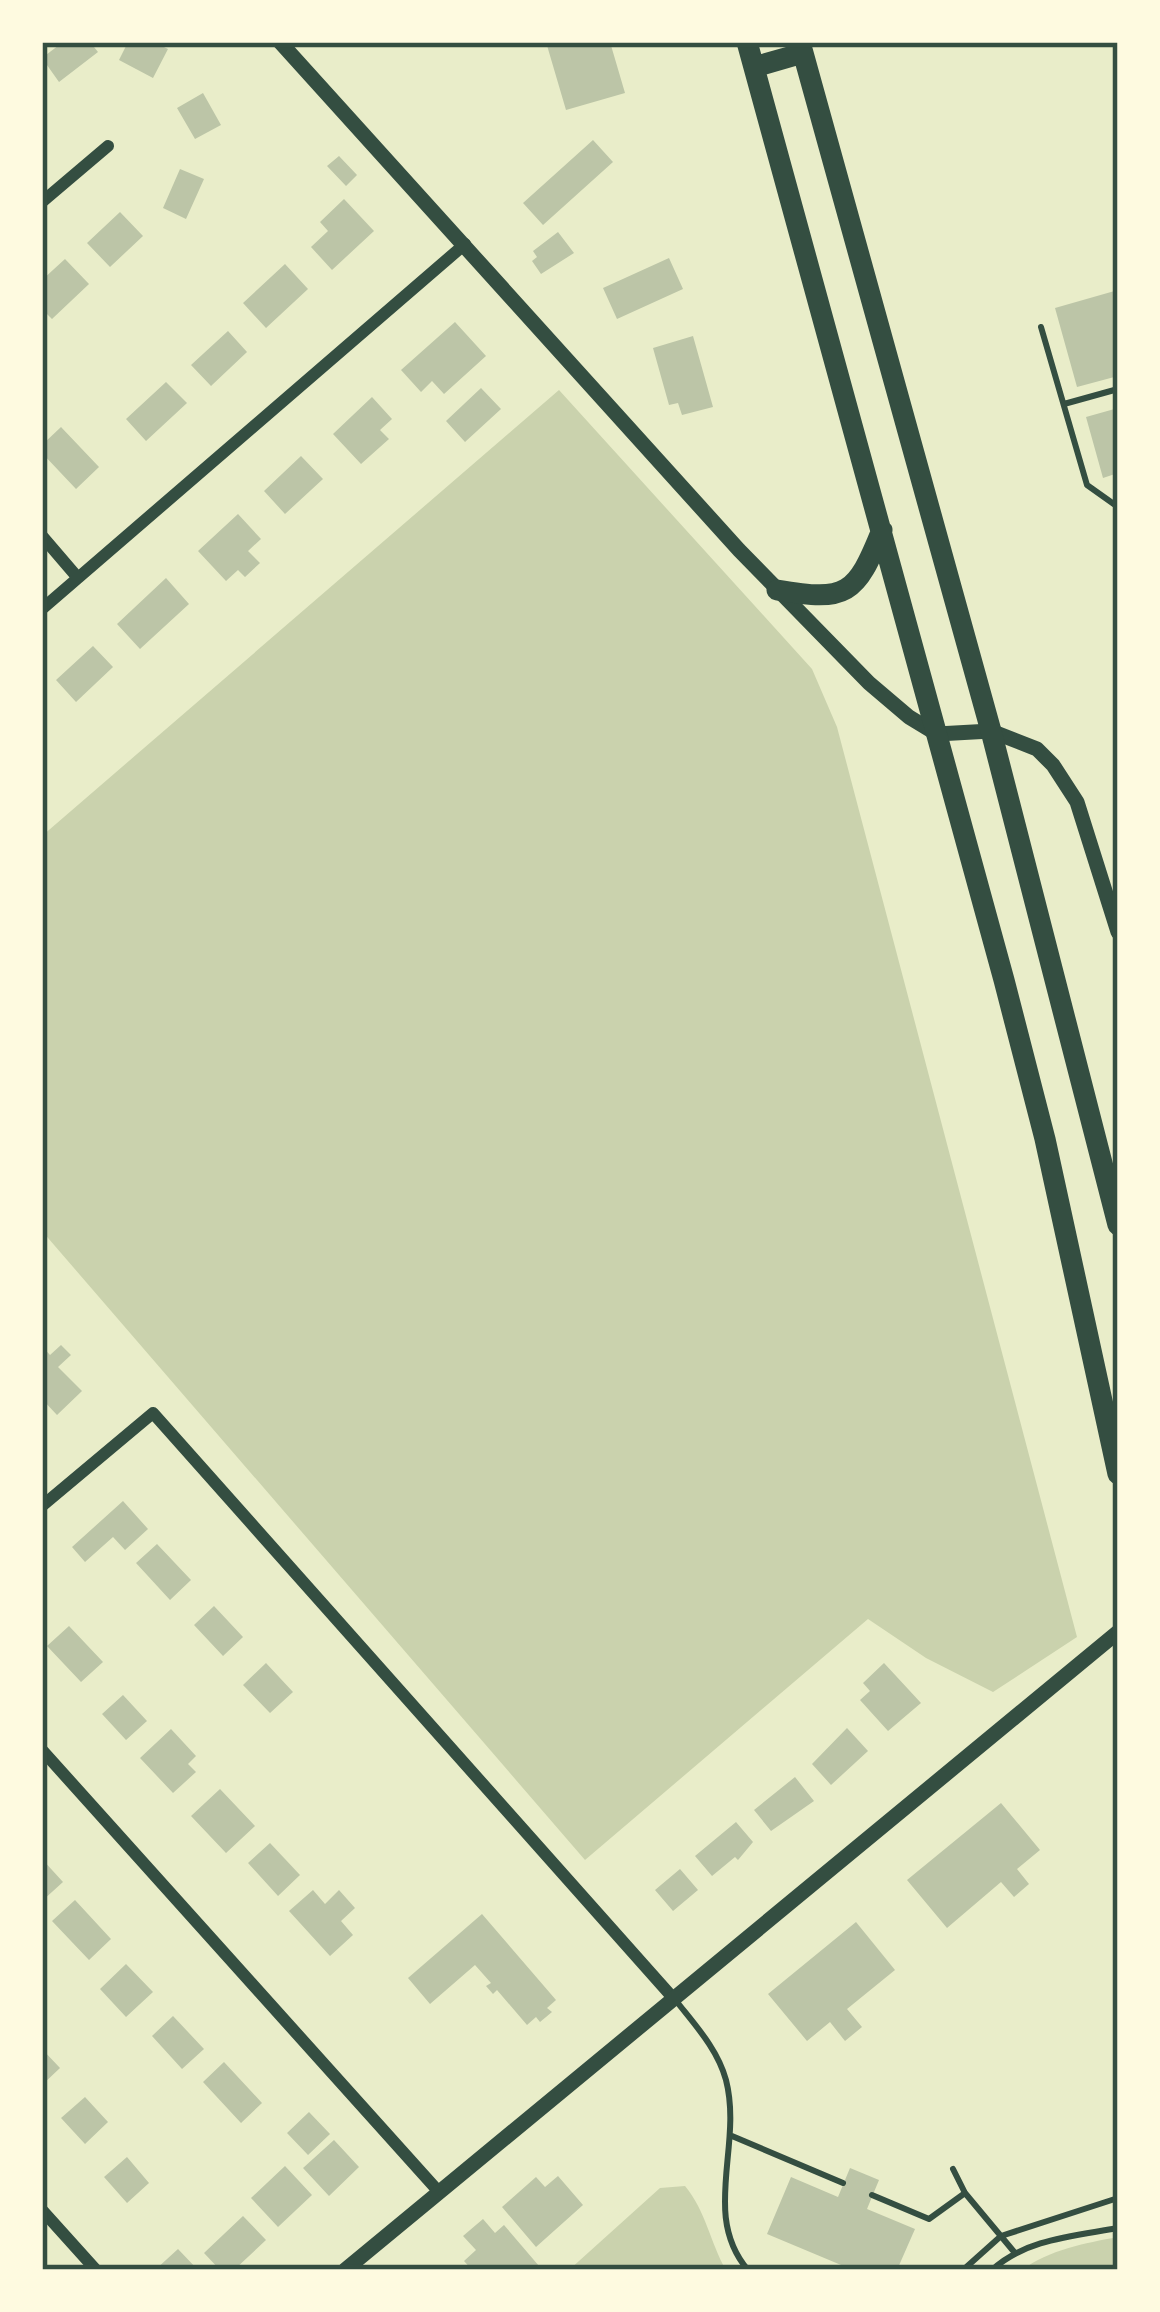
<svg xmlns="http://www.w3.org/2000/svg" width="1160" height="2312" viewBox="0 0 1160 2312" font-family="'Crimson Pro',serif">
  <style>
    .green { fill: #cad2ad }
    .building { fill: #bcc5a7 }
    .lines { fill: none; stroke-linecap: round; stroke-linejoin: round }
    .service { stroke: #344e41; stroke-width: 6 }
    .minor { stroke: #344e41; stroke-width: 12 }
    .tertiary { stroke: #344e41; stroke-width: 15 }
    .trunk { stroke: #344e41; stroke-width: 21 }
    .neatline { fill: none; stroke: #344e41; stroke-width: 4.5 }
  </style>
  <rect width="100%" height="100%" fill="#e9edc9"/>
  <!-- green -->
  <path class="green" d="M559 390 812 669 837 727 1077 1637 993 1692 926 1658 868 1619 585 1860 42 1231V836Z
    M685 2186C706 2211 710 2242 726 2270H569L660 2188Z
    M1118 2237V2270H1022C1049 2250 1085 2243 1118 2237Z"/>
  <!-- building -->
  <path class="building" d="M63 42H90L98 52 59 82 42 58Z
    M128 42H154L168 49 153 78 119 60Z
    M546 42H610L625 93 566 110Z
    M203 93 221 125 195 139 177 108Z
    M593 140 613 162 543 225 523 203Z
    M339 156 357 175 346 186 327 166Z
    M180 169 204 179 186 219 163 208Z
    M344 199 374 231 332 270 311 247 328 231 320 222Z
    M120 212 143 236 110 267 87 243Z
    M558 232 574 253 541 274 532 261 537 257 533 251Z
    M669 258 683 289 617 319 603 288Z
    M65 259 89 284 52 319 42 309V280Z
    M285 264 308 289 266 328 243 303Z
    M1118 290V376L1077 387 1055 308Z
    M455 322 486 356 444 394 432 381 421 392 401 370Z
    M228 331 247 352 211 386 191 365Z
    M693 336 713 407 682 415 678 403 669 405 653 348Z
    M166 382 187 403 146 441 126 419Z
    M481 388 501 409 465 442 446 421Z
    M372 397 392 419 380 430 389 439 361 464 333 434Z
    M1118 408V473L1103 478 1086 417Z
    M61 427 99 467 76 489 42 453V445Z
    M301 456 323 479 285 514 264 491Z
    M238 514 261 539 248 551 260 563 245 577 238 570 226 581 198 551Z
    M166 578 189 604 140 649 117 624Z
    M93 646 113 667 76 702 56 680Z
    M61 1345 71 1355 58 1367 82 1391 57 1415 42 1399V1346L50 1355Z
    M123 1501 148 1529 125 1550 113 1537 85 1562 72 1547Z
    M157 1544 191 1580 170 1600 136 1563Z
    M214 1606 243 1637 223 1656 194 1625Z
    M69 1626 103 1662 81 1682 47 1646Z
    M266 1663 293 1692 270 1713 243 1685Z
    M884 1663 921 1703 888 1731 860 1700 870 1691 863 1683Z
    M123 1695 147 1721 126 1740 102 1714Z
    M847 1728 868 1751 831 1785 812 1764Z
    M171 1729 196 1756 188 1764 196 1772 173 1793 140 1758Z
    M795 1777 814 1801 771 1831 754 1810Z
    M220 1789 255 1826 226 1853 191 1816Z
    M1001 1803 1040 1850 1017 1869 1029 1884 1014 1897 1001 1882 947 1928 907 1880Z
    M736 1822 753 1842 738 1860 735 1857 712 1876 695 1856Z
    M270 1843 300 1875 278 1896 248 1863Z
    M42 1859 63 1882 42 1901Z
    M680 1869 698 1890 673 1911 655 1890Z
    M313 1890 325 1904 339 1890 355 1908 341 1921 353 1935 330 1956 289 1911Z
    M75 1900 111 1939 89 1960 52 1921Z
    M482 1914 556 2000 547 2008 552 2012 540 2022 536 2017 527 2025 497 1990 493 1994 486 1986 491 1983 475 1965 430 2004 408 1978Z
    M856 1922 895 1970 847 2009 862 2027 845 2041 830 2022 807 2041 768 1994Z
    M126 1964 153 1992 126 2017 100 1989Z
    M173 2016 204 2049 182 2069 152 2036Z
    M42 2049 60 2068 42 2085Z
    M224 2062 262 2103 241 2123 203 2082Z
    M85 2097 108 2122 85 2144 61 2118Z
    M309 2112 330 2134 308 2155 287 2133Z
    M334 2140 359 2167 329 2196 303 2168Z
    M127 2157 149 2183 127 2203 104 2177Z
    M285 2166 312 2195 278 2227 251 2198Z
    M850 2168 879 2180 867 2209 915 2229 897 2270H853L767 2234 791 2177 838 2197Z
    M558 2176 583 2205 536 2247 502 2207 536 2177 545 2187Z
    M243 2216 266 2240 234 2270H220L204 2253Z
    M483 2219 495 2233 504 2225 539 2266 534 2270H472L464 2261 476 2250 463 2236Z
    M178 2249 198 2270H155Z"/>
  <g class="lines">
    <!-- service -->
    <path class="service" d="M1041 327 1087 485 1118 507
      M1064 404 1118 389
      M677 2002C696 2026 718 2050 726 2080 743 2146 701 2215 748 2270
      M732 2136 843 2183
      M953 2169 965 2193 1015 2253
      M872 2195 929 2219 965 2193
      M963 2270 1001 2236 1118 2198
      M992 2270C1025 2239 1075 2236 1118 2228"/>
    <!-- minor -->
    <path class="minor" d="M42 202 108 146
      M42 536 78 578
      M42 609 465 244
      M42 1506 153 1413 674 1999
      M42 1750 439 2192
      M42 2210 96 2270"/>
    <!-- tertiary -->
    <path class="tertiary" d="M280 42 739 550 869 683 909 717 937 734 991 731 1037 749 1053 765 1077 802 1118 932
      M345 2270 1118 1632"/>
    <!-- trunk -->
    <path class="trunk" d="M747 42 1004 980 1045 1139 1118 1474
      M800 42 991 731 1118 1225
      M754 67 803 53
      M777 590C847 602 856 595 882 530"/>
  </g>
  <!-- border -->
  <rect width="1160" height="2312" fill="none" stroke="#fefae0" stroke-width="90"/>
  <rect x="45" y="45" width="1070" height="2222" class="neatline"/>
</svg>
